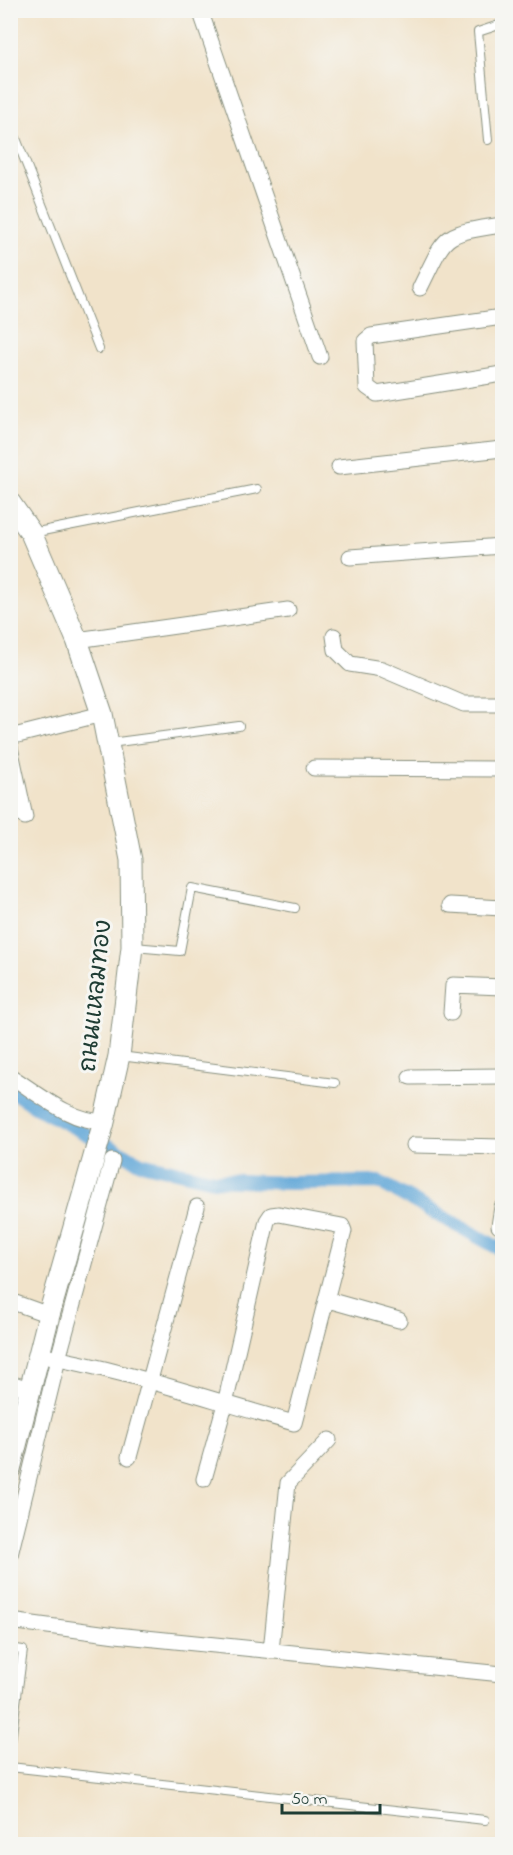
<svg xmlns="http://www.w3.org/2000/svg" width="513" height="1855" viewBox="0 0 513 1855" font-family="'Indie Flower','Playpen Sans Thai',sans-serif">
  <style>
    .lines { fill: none; stroke-linecap: round; stroke-linejoin: round }
    .canal { stroke: #63a8d8; stroke-width: 14 }
    .lane-casing { stroke: #88907f; stroke-width: 10 }
    .street-casing { stroke: #88907f; stroke-width: 17 }
    .secondary-casing { stroke: #88907f; stroke-width: 23 }
    .lane { stroke: #fff; stroke-width: 8 }
    .street { stroke: #fff; stroke-width: 15 }
    .secondary { stroke: #fff; stroke-width: 21 }
    .labels { text-anchor: middle; dominant-baseline: central; stroke-width: 6; stroke-linejoin: round; paint-order: stroke }
    .street-label { font-size: 24px; fill: #1f3d34; stroke: #f6f6f2 }
  </style>
  <rect width="100%" height="100%" fill="#f6f6f2"/>
  <filter id="ink" filterUnits="userSpaceOnUse"><feTurbulence type="fractalNoise" baseFrequency=".0167" numOctaves="2"/><feDisplacementMap in="SourceGraphic" scale="12" xChannelSelector="R" yChannelSelector="G"/><feConvolveMatrix kernelMatrix="1 2 1 2 8 2 1 2 1" color-interpolation-filters="sRGB"/></filter>
  <filter id="wash" filterUnits="userSpaceOnUse"><feTurbulence type="fractalNoise" baseFrequency=".008" numOctaves="4" result="noise"/><feDisplacementMap in="SourceGraphic" scale="24" xChannelSelector="R" yChannelSelector="G"/><feGaussianBlur stdDeviation="1.35" result="paint"/><feColorMatrix in="noise" values="0 0 0 0 0 0 0 0 0 0 0 0 0 0 0 0 0 1.4 0 .05"/><feComposite in="paint" operator="in"/></filter>
  <g filter="url(#wash)">
    <rect width="100%" height="100%" fill="#f1e3ca"/>
    <g class="lines">
      <!-- canal -->
      <path class="canal" d="M10 1090 34 1106 141 1163 214 1180 289 1183 379 1182 502 1250"/>
    </g>
  </g>
  <g filter="url(#ink)">
    <g class="lines">
      <defs>
        <path id="lane" d="M10 123 99 349
          M488 140 478 32 502 24
          M32 533 257 489
          M110 743 239 726
          M134 947 180 951 192 888 295 908
          M120 1056 335 1083
          M10 1648 23 1650 10 1749
          M10 1767 485 1820"/>
        <path id="street" d="M200 10 320 357
          M420 288C447 234 440 234 502 225
          M502 317 371 336 365 341 367 387 377 394 502 374
          M339 467 502 449
          M350 557 502 546
          M334 636 336 650 350 664 382 669 464 704H502
          M77 640 288 610
          M10 737 102 714
          M10 747 25 817
          M314 768 502 769
          M450 905 502 908
          M451 1013 453 985 502 987
          M10 1076C39 1094 69 1121 104 1122
          M410 1077 502 1076
          M414 1145 502 1147
          M499 1226 502 1207
          M328 1300 399 1320
          M10 1301 49 1315
          M38 1355C125 1370 210 1400 294 1423L344 1231 342 1226 279 1214 271 1215 267 1221 225 1404 204 1479
          M10 1383 29 1389
          M129 1457 197 1207
          M10 1555 58 1359 112 1161
          M10 1621 116 1635 502 1674
          M271 1651 288 1483 329 1440"/>
        <path id="secondary" d="M10 503 31 533 77 640 102 714 131 860 132 947 119 1056 104 1122 49 1315 10 1469"/>
      </defs>
      <!-- lane casing -->
      <use href="#lane" class="lane-casing"/>
      <!-- street casing -->
      <use href="#street" class="street-casing"/>
      <!-- secondary casing -->
      <use href="#secondary" class="secondary-casing"/>
      <!-- lane -->
      <use href="#lane" class="lane"/>
      <!-- street -->
      <use href="#street" class="street"/>
      <!-- secondary -->
      <use href="#secondary" class="secondary"/>
    </g>
  </g>
  <g class="labels">
    <!-- street labels -->
    <g class="street-label">
      <text transform="translate(97 996) rotate(-84)">ถนนแหลมทอง</text>
    </g>
  </g>
  <!-- margin -->
  <rect width="513" height="1855" fill="none" stroke="#f6f6f2" stroke-width="36"/>
  <!-- scale -->
  <path d="M282 1804v9h98v-9" fill="none" stroke="#1f3d34" stroke-width="3"/>
  <text x="291" y="1804" font-size="18" fill="#1f3d34" stroke="#f6f6f2" stroke-width="4.5" paint-order="stroke">50 m</text>
</svg>
